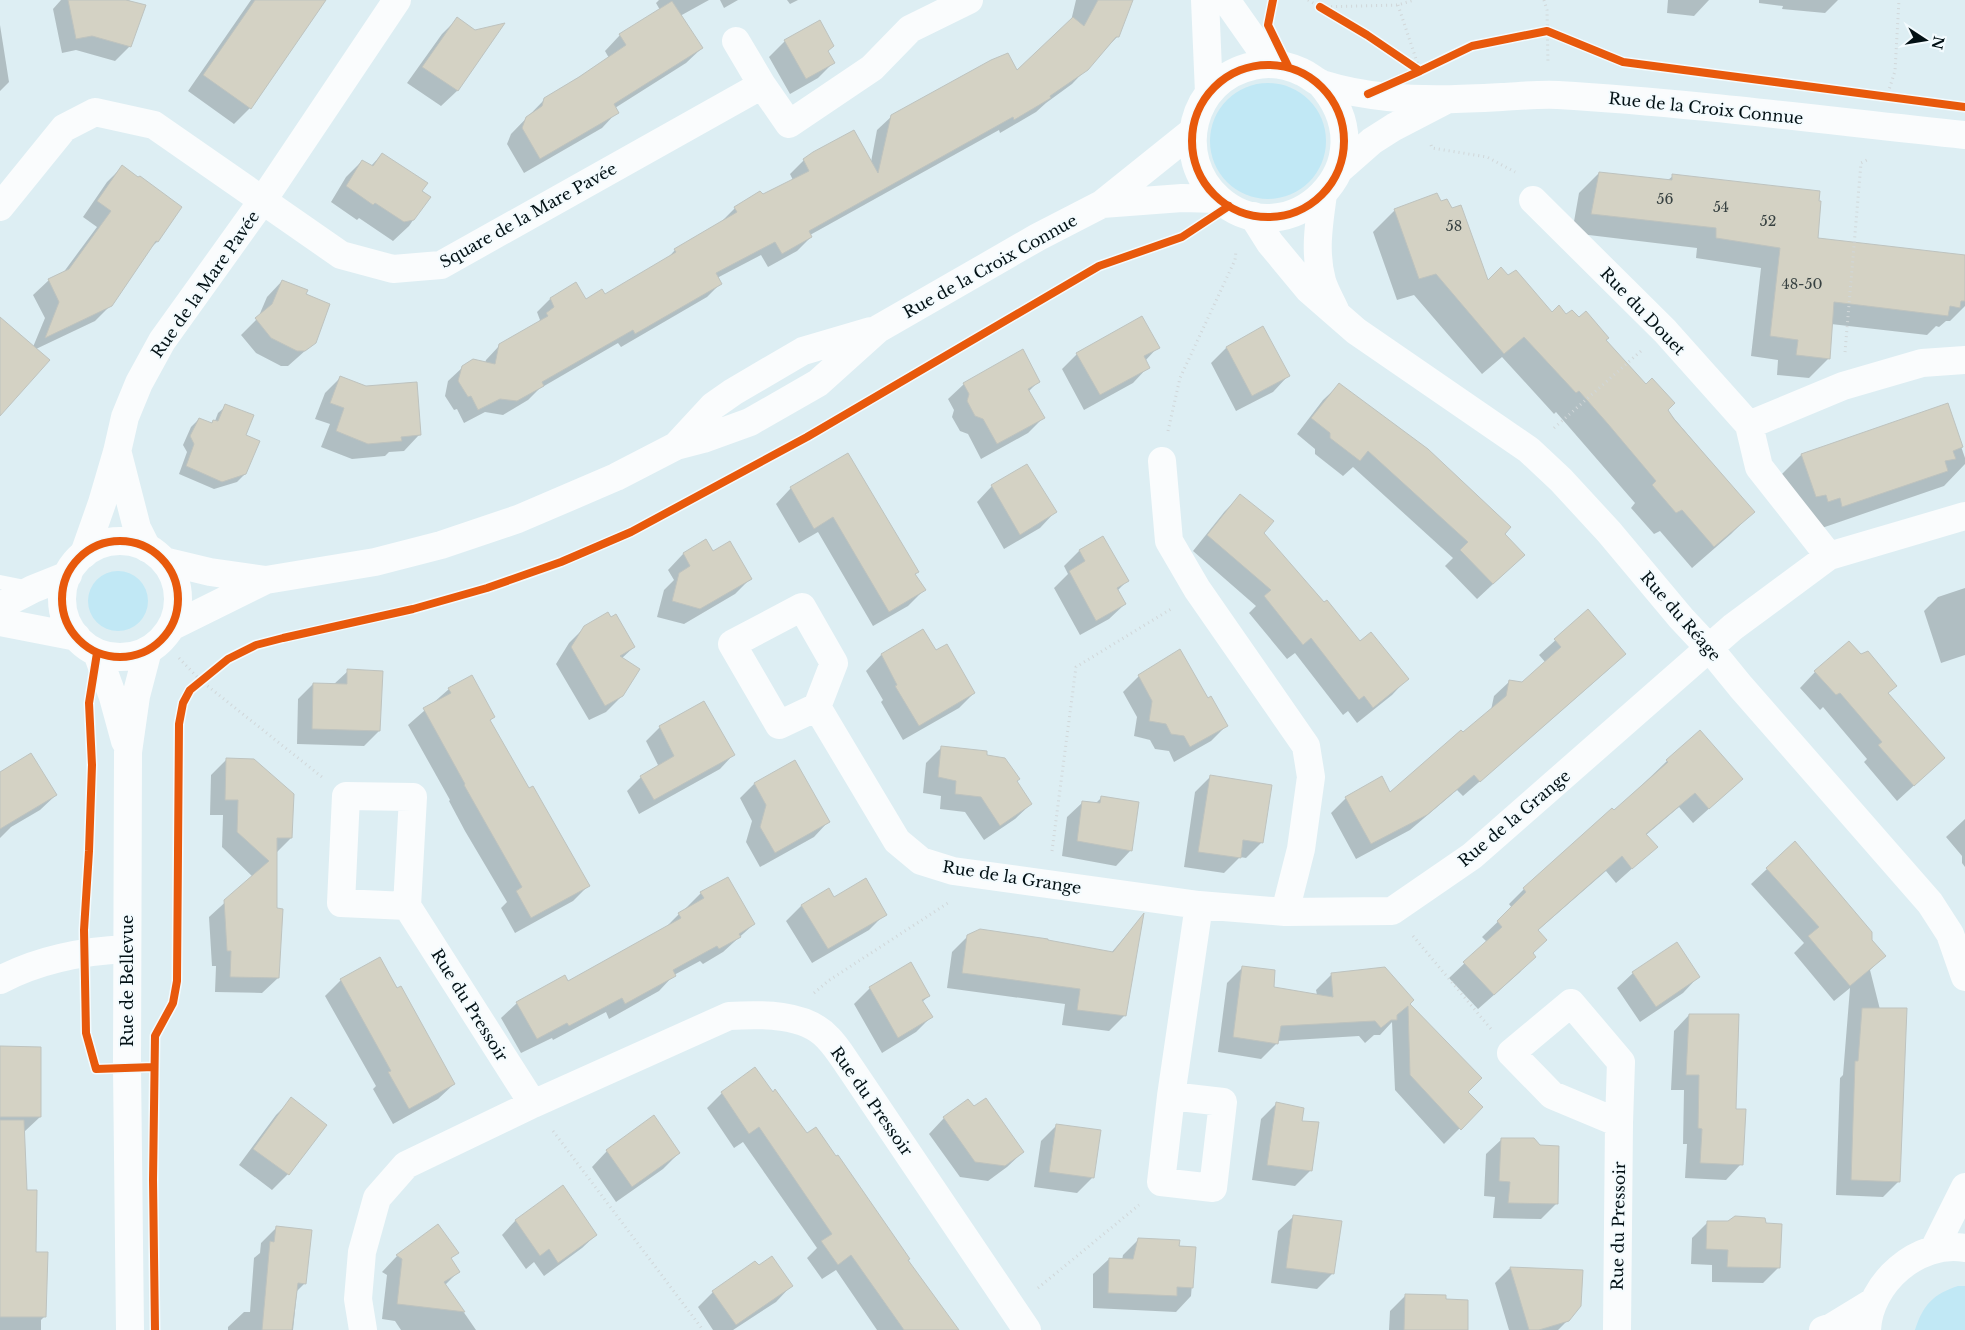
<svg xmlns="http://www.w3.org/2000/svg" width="1965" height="1330" viewBox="0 0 1965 1330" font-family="'Libre Baskerville',serif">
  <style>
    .green { fill: #c1e8f5 }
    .shadow { fill: #0003 }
    .building { fill: #d4d2c4; stroke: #bec3bf }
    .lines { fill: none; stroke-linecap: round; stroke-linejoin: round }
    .path { stroke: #d1d7d9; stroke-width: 3; stroke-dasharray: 1 4; stroke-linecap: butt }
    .lane { stroke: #fafcfd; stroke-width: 14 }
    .street { stroke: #fafcfd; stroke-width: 28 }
    .secondary { stroke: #fafcfd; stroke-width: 28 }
    .cycleway-casing { stroke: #f3fbfe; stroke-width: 11 }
    .cycleway { stroke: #e8590c; stroke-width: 8 }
    .labels { text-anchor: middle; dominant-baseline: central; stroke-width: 4; stroke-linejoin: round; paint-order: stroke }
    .number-label { font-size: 14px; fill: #374141 }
    .street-label { font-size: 16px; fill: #031115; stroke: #f3fbfe }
  </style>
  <rect width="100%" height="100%" fill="#ddeef3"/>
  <!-- green -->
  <path class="green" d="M1210 141a58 58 0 1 1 116 0a58 58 0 1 1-116 0Z
    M88 601a30 30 0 1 1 60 0a30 30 0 1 1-60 0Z
    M1958 1286H1965V1330H1915C1923 1305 1933 1294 1958 1286Z"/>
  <!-- shadow -->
  <path class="shadow" d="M61 0H128L144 7 130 46 115 61 76 50 62 53 53 9Z
    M251 0H321L315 13 250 108 234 124 188 91Z
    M659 0H709L680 16 702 48 686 63 615 108 617 112 602 128 524 173 507 144 511 134 545 99 609 58 605 51 620 35 660 10 656 3Z
    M720 0H738L724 8Z
    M787 0H798L790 4Z
    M1076 0H1132L1118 36 1072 84 1046 103 1036 112 1000 133 999 130 810 235 811 237 797 251 768 267 761 255 717 278 721 283 707 297 621 347 618 343 539 389 528 400 503 415 485 412 464 423 457 409 454 410 445 396 448 381 463 367 485 363 486 360 500 345 536 325 540 320 537 312 551 298 586 300 605 296 666 260 675 250 721 222 735 208 793 180 790 174 804 160 871 162 877 130 892 116 1016 72 1071 21Z
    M1668 0H1709L1694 16 1667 13Z
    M1759 0H1838L1825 13 1782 9 1783 6 1759 3Z
    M457 19 475 31 502 25 457 91 441 106 407 83 442 34Z
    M0 25 9 82 0 91Z
    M785 41 827 52 834 62 818 78 790 94 769 57Z
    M382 154 429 197 409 226 393 241 359 218 357 220 331 202 346 177 362 161 371 166Z
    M122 167 180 208 157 242 145 253 111 305 95 321 36 349 0 415V338L33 347 45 318 33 295 49 280 63 273 97 227 83 217 107 182Z
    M1599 173 1668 180 1673 176 1817 239 1965 257V306L1950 321H1946L1939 327 1936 326 1927 335 1831 324 1829 358 1809 378 1777 375 1778 360 1751 356 1761 268 1696 258 1697 248 1572 233 1579 193Z
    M1395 210 1488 282 1552 314 1566 316 1604 340 1667 410 1753 512 1731 534 1692 568 1660 531 1654 534 1631 508 1635 503 1556 412 1554 414 1502 357 1482 374 1414 295 1397 300 1373 232Z
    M282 281 305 295 315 342 288 366H281L256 353 241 335 258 318 267 297Z
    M1263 328 1288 376 1273 392 1236 411 1211 363 1226 348Z
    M1158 347 1145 361 1148 367 1133 383 1084 410 1062 369 1077 354Z
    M341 377 419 435 404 451 389 452 385 456 352 459 321 447 330 424 315 419 325 393Z
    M1039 381 1028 392 1043 418 1028 433 981 459 968 434 960 431 952 417 954 410 948 399 964 384Z
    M1339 385 1503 534 1507 571 1477 599 1445 566 1453 558 1353 467 1343 476 1315 454V449L1297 434 1323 400Z
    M1947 405 1965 458V464L1944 486 1819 529 1778 478 1801 455Z
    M226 406 244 436 245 474 237 482 214 489 179 474 187 452 183 445 191 427 199 419 211 424 215 421 218 413Z
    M992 486 1055 512 1040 528 1004 549 977 502Z
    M791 488 917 572 915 575 924 590 908 606 873 626 818 532 799 543 776 504Z
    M1240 496 1262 533 1360 643 1407 679 1392 695 1357 723 1348 711 1343 715 1295 653 1287 659 1249 613 1256 606 1193 551 1225 511Z
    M1102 538 1127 581 1117 591 1125 604 1109 619 1080 635 1054 588 1068 574 1064 566 1079 551Z
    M705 541 713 552 750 579 735 594 684 624 657 617 664 590 674 580 668 570 683 554Z
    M1965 588V655L1941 663 1924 611 1938 597Z
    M1588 611 1609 669 1463 796 1457 790 1410 830 1356 859 1331 813 1346 798 1390 794 1491 710 1494 696 1510 681 1522 683 1546 663 1539 655Z
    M585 627 634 647 621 659 622 696 606 712 589 720 556 664 569 643Z
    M923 631 936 652 974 693 959 708 903 740 881 702 883 700 866 671 881 655Z
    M1861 656 1895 686 1887 694 1944 758 1897 801 1864 762 1867 759 1823 707 1820 710 1800 688 1815 672Z
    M348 671 379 731 364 746 297 744 298 699 313 684 333 685Z
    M1139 676 1207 700 1226 726 1211 741 1174 762 1169 751 1155 749 1150 740 1134 736 1137 717 1123 692Z
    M449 689 489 721 528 790 588 886 573 901 515 933 501 908 507 902 465 831 449 801 450 800 408 725Z
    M660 727 734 754 720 769 639 814 627 791 641 777 659 767 646 741Z
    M942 747 985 756 1016 782 1031 804 1015 819 984 840 965 812 940 809 941 796 923 793 926 763Z
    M227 759 291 838 276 853 278 978 262 993 215 992 216 966H212L209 917 253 877 222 847 223 815H210L211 775Z
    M1667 761 1742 779 1693 823 1679 807 1646 835 1656 847 1616 883 1606 871 1537 931 1546 940 1532 954 1520 972 1478 1009 1449 978 1487 942 1482 937 1512 908 1509 904 1524 889 1612 810 1614 812Z
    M0 773 56 795 40 810 11 827 0 838Z
    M1210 777 1262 842 1246 858 1240 857 1224 873 1184 867 1195 792Z
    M754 784 828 822 814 837 760 867 746 842 752 821 740 798Z
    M1102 797 1131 850 1116 866 1062 856 1067 817 1083 802 1095 804Z
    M1965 819V867L1962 863V856L1946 837Z
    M1767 869 1871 940 1884 956 1870 970 1891 1053 1899 1181 1883 1197 1836 1195 1840 1078 1843 1075 1850 988 1834 1001 1794 953 1804 943 1751 884Z
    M728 879 754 924 723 952 703 964 700 961 674 975 659 991 609 1019 606 1012 553 1040 552 1038 521 1053 501 1018 517 1003 568 983 664 929 679 914 686 910 685 909 701 893Z
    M801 906 885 914 869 930 812 963 786 921Z
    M1142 917 1125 1015 1109 1031 1062 1025 1065 1004 947 988 952 952 968 936 1111 953Z
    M380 959 454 1084 438 1099 393 1124 373 1089 376 1086 325 996 341 980Z
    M911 963 929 996 922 1002 931 1017 916 1032 882 1053 854 1004 870 988Z
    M1243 967 1273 988 1317 995 1316 990 1332 974 1408 1004 1467 1092 1481 1107 1444 1144 1395 1090 1392 1022 1380 1035H1374L1365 1043 1359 1036 1277 1041V1043L1261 1059 1218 1052 1227 983Z
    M1633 973 1698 977 1683 993 1640 1022 1617 988Z
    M1689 1015 1735 1110 1741 1164 1726 1180 1685 1178 1687 1144H1683L1684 1090H1671L1674 1031Z
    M0 1048 40 1117 24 1132 26 1192 45 1316 41 1320V1330H0Z
    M722 1093 773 1094 906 1261 957 1330H877L836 1270 822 1279 807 1258 817 1248 743 1142 734 1148 707 1108Z
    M292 1099 325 1125 288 1174 272 1190 239 1165 276 1115Z
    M1276 1104 1301 1122 1311 1170 1295 1186 1252 1180 1261 1119Z
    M944 1118 1023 1152 1007 1167 988 1181 960 1177 929 1134Z
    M1057 1125 1092 1178 1077 1193 1034 1187 1041 1141Z
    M1502 1139 1557 1203 1541 1219 1493 1218 1495 1197 1484 1196 1486 1154Z
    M607 1151 679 1153 663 1169 616 1202 592 1167Z
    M562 1187 596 1235 582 1248 544 1276 534 1262 526 1269 502 1235 515 1221Z
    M1294 1216 1333 1273 1317 1289 1271 1283 1278 1231Z
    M1708 1222 1779 1267 1763 1283 1712 1282V1265L1691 1264 1692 1238Z
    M438 1225 457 1253 450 1259 458 1272 445 1285 476 1330H401L395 1321 382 1319 387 1275 382 1272 397 1256Z
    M276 1228 305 1283 297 1291 293 1330H228V1327L244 1312H250L254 1258 260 1253 261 1243Z
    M1138 1240 1195 1248 1191 1296 1176 1312 1093 1308V1274L1109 1259 1122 1260 1123 1255Z
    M1510 1268 1581 1271 1568 1320 1558 1330H1509L1495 1283Z
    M791 1286 776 1302 733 1330H713L698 1307 713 1292Z
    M1405 1296 1445 1301 1466 1330H1389L1390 1311Z"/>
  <!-- building -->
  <path class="building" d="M68 0H126L146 5 131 47 92 36 76 39Z
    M255 0H326L251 109 203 75Z
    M1098 0H1133L1119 37H1116L1088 70 1050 96 1051 98 1014 120 1013 117 809 231 812 237 782 254 775 242 716 273 722 284 635 334 633 330 542 382 544 386 517 401 500 399 478 410 471 396 468 397 458 381 462 366 473 359 495 364 499 344 548 316 546 313 554 307 550 298 576 282 586 299 602 289 605 294 676 252 674 249 737 212 734 207 760 191 763 194 809 171 803 159 813 152 854 130 878 173 891 115 991 60 1008 53 1017 70 1073 17 1084 26Z
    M672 1 703 48 614 104 619 113 540 159 522 128 526 117 542 106 544 98 579 77 626 45 619 34Z
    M457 17 475 30 505 23 458 91 422 67Z
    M820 20 834 46 828 51 835 63 806 79 784 40Z
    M382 153 428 183 422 191 431 197 414 220 404 222 375 203 373 205 346 186 362 160 373 166Z
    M122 165 138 177 140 176 182 207 158 242 156 241 112 306 45 338 59 302 48 279 69 269 111 211 97 201Z
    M1599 172 1672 180V174L1820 191 1819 201H1821L1818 238 1965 255V301H1961L1960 308 1950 306 1948 316 1834 302 1830 359 1796 355 1798 340 1770 336 1780 248 1716 238V228L1591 214Z
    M1437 193 1441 201 1447 199 1452 208 1461 205 1488 280 1501 267 1508 275 1516 270 1552 312 1559 305 1566 314 1572 310 1579 317 1586 311 1609 338 1606 340 1646 384 1652 378 1675 403 1668 410 1674 419 1755 512 1714 547 1682 510 1676 513 1652 485 1656 481 1608 424 1579 391 1576 393 1524 337 1504 354 1436 274 1419 279 1394 209Z
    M282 280 308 290 306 294 330 304 316 343 305 351H297L271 338 255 318 272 304Z
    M1142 316 1160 348 1144 356 1150 368 1100 395 1076 353Z
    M0 317 50 360 0 416Z
    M1263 326 1290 376 1252 396 1226 347Z
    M1023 349 1040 382 1028 389 1045 418 997 444 983 419 975 416 967 401 969 394 963 383Z
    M340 376 366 386 417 382 421 435 401 437 402 441 368 444 336 431 344 408 330 403Z
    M1339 383 1428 449 1511 527 1505 534 1525 555 1493 584 1460 550 1468 542 1368 451 1360 461 1330 438V433L1311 418Z
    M1948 403 1963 447 1953 451 1956 459 1945 461 1948 471 1842 507 1840 498 1828 502 1826 495 1816 497 1801 454Z
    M225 404 254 415 246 435 260 441 246 474 222 482 186 466 194 444 190 436 199 418 212 423 213 420 218 421Z
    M848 453 919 572 915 574 926 590 889 612 833 517 814 529 790 487Z
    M1027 464 1057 512 1020 535 991 485Z
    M1240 494 1274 521 1264 533 1324 602 1327 600 1360 641 1371 632 1409 679 1373 708 1364 696 1359 700 1311 638 1303 645 1264 596 1271 590 1207 535Z
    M1103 536 1129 581 1117 588 1126 604 1096 621 1069 571 1085 561 1079 550Z
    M706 539 713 551 730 541 752 579 700 609 672 601 679 573 690 566 683 553Z
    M1588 609 1626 654 1480 782 1474 775 1427 815 1371 844 1345 797 1382 776 1390 792 1461 730 1463 732 1506 696 1509 680 1522 682 1561 647 1554 639Z
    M608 612 611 617 616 614 635 647 620 656 640 669 623 696 605 706 571 647 584 626Z
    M923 629 936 650 947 644 975 693 919 726 895 686 897 685 881 654Z
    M1849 641 1861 654 1868 651 1897 686 1888 693 1945 758 1914 786 1878 745 1882 742 1840 693 1836 695 1814 671Z
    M1180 649 1208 698 1211 696 1228 726 1190 747 1184 736 1171 734 1166 724 1149 721 1152 701 1138 675Z
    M347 669 383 671 380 731 312 729 313 683 347 684Z
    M472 675 495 717 490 720 529 788 533 786 590 886 531 918 516 891 522 887 481 815 464 785 465 784 423 708 451 693 448 688Z
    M704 701 735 755 654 800 640 776 674 756 659 726Z
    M1700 730 1743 779 1709 809 1695 793 1646 834 1658 847 1632 869 1622 856 1538 930 1547 940 1533 953 1536 957 1494 995 1463 962 1502 927 1497 921 1526 892 1523 888 1612 808 1614 810 1668 762 1666 760Z
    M941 746 987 751V755L1005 758 1020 779 1017 781 1032 804 1000 826 981 797 955 794 956 781 938 777Z
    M31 753 57 795 0 829V772Z
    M226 758 254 759 294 794 292 838H277V908L283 909 279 978 230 977 231 951H227L224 900 269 861 237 832 238 800H225Z
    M795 760 830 822 775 853 760 827 766 805 754 783Z
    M1210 775 1272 785 1263 843 1243 840 1241 858 1198 852Z
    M1101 796 1139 802 1132 851 1077 841 1082 801 1100 803Z
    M1795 841 1872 932V940L1886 956 1850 986 1808 936 1819 927 1766 868Z
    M728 877 755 924 739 934 741 937 719 949 717 946 673 970 676 976 625 1004 622 998 569 1026 567 1023 537 1039 516 1002 565 975 568 981 681 918 678 913 704 898 700 892Z
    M866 878 887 915 828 949 801 905 829 888 834 897Z
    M1144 913 1126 1016 1077 1010 1080 989 962 973 967 935 980 929 1048 939V940L1113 952Z
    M1677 942 1700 977 1656 1007 1632 972Z
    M380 957 397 988 401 986 455 1084 409 1109 388 1072 391 1071 340 979Z
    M911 962 930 996 922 1000 933 1017 898 1038 869 987Z
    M1242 966 1275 970 1274 987 1333 997 1331 973 1385 967 1414 1000 1410 1004 1482 1078 1468 1092 1483 1107 1461 1130 1410 1075 1408 1006 1397 1015V1020H1391L1381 1028 1375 1021 1281 1026 1278 1044 1233 1037Z
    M1862 1008H1907L1900 1182 1851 1180 1855 1061H1858Z
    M1689 1014H1739L1736 1109H1746L1743 1165 1700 1163 1702 1129 1698 1128 1699 1075H1686Z
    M0 1046 41 1047V1117H0Z
    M755 1067 773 1092 775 1089 807 1133 816 1127 836 1156 838 1155 910 1259 908 1260 959 1330H904L851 1255 838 1265 821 1241 832 1234 759 1127 749 1134 721 1092Z
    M291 1097 327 1125 289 1175 253 1149Z
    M986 1098 1024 1152 1005 1166 975 1162 943 1117 968 1099 974 1106Z
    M1276 1102 1304 1108 1302 1121 1319 1122 1312 1171 1267 1165Z
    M654 1115 680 1153 632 1187 606 1150Z
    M0 1120H24L27 1190H37L36 1252H48L46 1317H0Z
    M1056 1124 1101 1130 1094 1178 1049 1172Z
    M1501 1138H1534L1540 1145 1559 1146 1558 1204 1508 1203 1510 1182 1499 1181Z
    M563 1185 597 1235 558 1263 549 1249 540 1256 515 1220Z
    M1293 1215 1342 1221 1334 1274 1286 1268Z
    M1735 1216 1765 1218 1766 1223 1782 1224 1780 1268 1727 1267 1728 1250 1706 1249 1707 1221H1728Z
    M438 1224 459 1253 451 1258 460 1272 444 1282 465 1312 397 1304 402 1259 396 1255Z
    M276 1226 312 1230 306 1284 298 1283 292 1330H262L270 1241 274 1242Z
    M1138 1238 1180 1240 1179 1246 1196 1247 1193 1288 1177 1287V1296L1108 1293 1109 1258 1133 1259Z
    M772 1256 793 1286 736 1325 712 1291 755 1261 759 1265Z
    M1510 1267 1583 1270 1581 1306 1569 1321 1539 1330H1529Z
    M1405 1294 1446 1295V1299L1468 1300V1330H1404Z"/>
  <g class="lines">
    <!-- path -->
    <path class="path" d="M1308 0 1320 7 1398 5 1414 0
      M1544 0 1547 10 1548 64
      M1398 5 1419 68
      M1888 93 1895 71 1899 0
      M1431 145 1432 148 1487 157 1515 172
      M1845 352 1861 163 1869 159
      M1554 428 1641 351
      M1168 431 1180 378 1235 260 1236 251
      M179 658 200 680 322 777
      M1052 851 1076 667 1171 609
      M1413 936 1491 1029
      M814 993 828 981 948 903
      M553 1131 703 1330
      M1038 1288 1139 1205"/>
    <!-- lane -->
    <path class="lane" d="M0 582 30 588"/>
    <!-- street -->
    <path class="street" d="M736 41 762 85
      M1323 194C1319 223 1314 252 1322 281 1325 291 1331 301 1335 310
      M1533 200 1665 331 1749 425 1759 467 1829 556
      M0 207 64 128 95 112 154 125 341 255 393 269 441 265 762 85 789 124 872 68 910 29 969 0
      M1253 216 1270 243 1309 290 1356 331 1529 450 1561 480 1609 532 1681 618 1710 649 1741 687 1930 903 1950 934 1965 977
      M1749 425 1843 386 1922 363 1965 360
      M118 454 137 528 147 548
      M1162 461 1169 541 1197 589 1306 746 1311 777 1301 849 1285 912
      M84 554 102 503 117 452 125 417 139 383 162 341 263 200 397 0
      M817 707 779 725 732 644 802 607 834 663 817 707 897 841 921 861 953 871 1199 905 1285 912 1392 911 1472 856 1733 627 1829 556 1965 516
      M407 906 341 903 346 796 413 797 407 906 533 1104 729 1016C760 1014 806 1013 828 1038 837 1047 844 1059 851 1069L1027 1330
      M0 980C40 959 83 951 127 949
      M1171 1096 1223 1102 1213 1188 1161 1182 1171 1096 1199 905
      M1934 1249 1965 1187
      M363 1330 358 1299 362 1252 377 1198 406 1165 533 1104
      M1617 1330 1619 1123 1621 1062 1571 1003 1511 1053 1552 1095 1619 1123
      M1823 1330 1832 1327 1873 1302
      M1867 1330C1869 1283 1918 1240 1965 1248"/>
    <!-- secondary -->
    <path class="secondary" d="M1205 0 1209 93
      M1226 0 1271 64
      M1320 83C1393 165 1286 259 1219 199 1172 157 1191 79 1253 66 1269 62 1287 65 1302 72 1309 75 1315 81 1322 84 1341 90 1368 95 1388 97 1426 101 1464 99 1502 97 1521 96 1540 94 1558 95 1694 103 1830 121 1965 135
      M1339 170 1372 141 1394 127 1446 100
      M1102 204 1182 198 1219 199
      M676 446 713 406 733 392 803 351 871 331
      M62 599a58 58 0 1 1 116 0a58 58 0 1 1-116 0Z
      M164 561 210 572 266 580 375 562 441 545 518 519 616 477 676 446 703 439 750 422 818 383 878 329 1038 237 1102 204 1193 131
      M0 606 33 589 68 575
      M0 622 77 637
      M171 627 266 580
      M97 653 113 697 125 741
      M130 1330 127 1068 128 752 136 696 148 650"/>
    <defs>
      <path id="cycleway" d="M1273 0 1268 25 1288 66
        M1320 7 1367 35 1420 71 1368 94
        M1192 141a76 76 0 1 1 152 0a76 76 0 1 1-152 0Z
        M1420 71 1472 46 1547 31 1623 62 1965 107
        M62 599a58 58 0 1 1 116 0a58 58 0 1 1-116 0Z
        M97 653 89 703 92 765 89 851 84 930 86 1033 96 1069 154 1067
        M155 1330 153 1180 155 1036 173 1003 177 981 179 724 183 703 190 690 228 659 256 645 283 638 413 609 487 588 561 562 631 532 807 437 1099 266 1182 237 1229 206"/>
    </defs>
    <!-- cycleway casing -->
    <use href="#cycleway" class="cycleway-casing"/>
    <!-- cycleway -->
    <use href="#cycleway" class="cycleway"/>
  </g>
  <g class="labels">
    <!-- number labels -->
    <g class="number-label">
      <text x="1665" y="199">56</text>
      <text x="1721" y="207">54</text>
      <text x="1768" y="221">52</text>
      <text x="1454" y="226">58</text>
      <text x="1802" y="284">48-50</text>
    </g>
    <!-- street labels -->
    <g class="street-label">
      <text transform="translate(1706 108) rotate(6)">Rue de la Croix Connue</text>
      <text transform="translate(528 215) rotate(-29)">Square de la Mare Pavée</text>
      <text transform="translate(990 266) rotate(-29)">Rue de la Croix Connue</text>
      <text transform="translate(205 284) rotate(-55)">Rue de la Mare Pavée</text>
      <text transform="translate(1643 311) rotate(46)">Rue du Douet</text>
      <text transform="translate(1681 616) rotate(49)">Rue du Réage</text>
      <text transform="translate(1514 818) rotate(-40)">Rue de la Grange</text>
      <text transform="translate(1012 877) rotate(9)">Rue de la Grange</text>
      <text transform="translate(127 981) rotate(-90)">Rue de Bellevue</text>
      <text transform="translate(470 1005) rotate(58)">Rue du Pressoir</text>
      <text transform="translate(872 1101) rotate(55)">Rue du Pressoir</text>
      <text transform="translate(1618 1226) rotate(-89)">Rue du Pressoir</text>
    </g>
  </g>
  <!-- north arrow -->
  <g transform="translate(1925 40) rotate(102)" stroke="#f3fbfe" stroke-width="4" paint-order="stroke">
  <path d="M0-4L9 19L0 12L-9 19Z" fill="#031115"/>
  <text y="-8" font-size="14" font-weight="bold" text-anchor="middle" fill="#031115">N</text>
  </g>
</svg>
